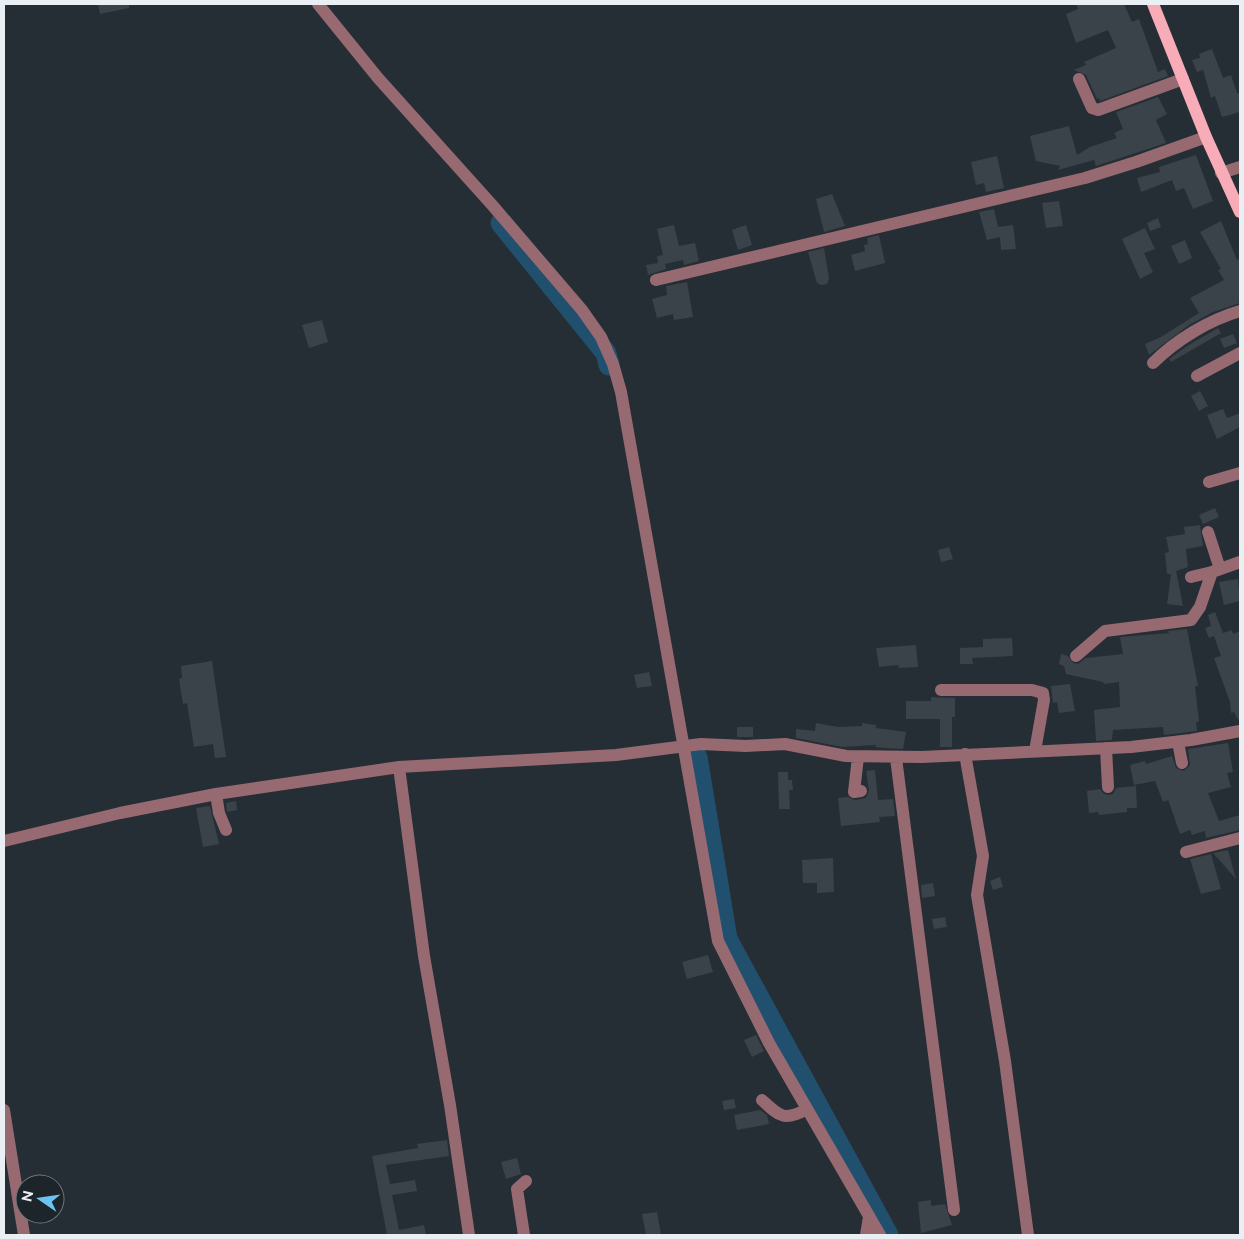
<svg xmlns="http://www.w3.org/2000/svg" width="1244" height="1239" viewBox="0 0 1244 1239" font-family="Raleway,sans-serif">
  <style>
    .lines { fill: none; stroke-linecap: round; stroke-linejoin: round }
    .river { stroke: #21506e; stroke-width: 21 }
    .building { fill: #3a424a }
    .minor { stroke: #976a71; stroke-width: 12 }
    .major { stroke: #f7acb7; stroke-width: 12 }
  </style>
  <rect width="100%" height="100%" fill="#262e35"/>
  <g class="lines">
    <!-- river -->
    <path class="river" d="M501 223 606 353 609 365
      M697 757 727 939 888 1235"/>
  </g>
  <!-- building -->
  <path class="building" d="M98 4H129V8L100 14Z
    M1076 4H1124L1132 22 1139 19 1158 72 1165 69 1168 76 1100 101 1099 98 1097 99 1086 75 1074 70 1086 65 1084 62 1116 48 1108 30 1076 43 1066 14 1078 9Z
    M1212 49 1223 78 1231 75 1237 93H1240V112L1222 117 1215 96 1211 98 1203 70 1197 72 1192 60 1200 58 1199 54Z
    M1158 97 1167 114 1156 120 1166 143 1096 166 1094 160 1058 170 1060 166 1036 161 1030 136 1069 126 1077 155 1090 147 1117 138 1114 133 1123 129 1116 112Z
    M1196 155 1213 201 1193 209 1184 188 1176 191 1172 180 1141 192 1137 178 1160 172 1159 167Z
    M997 156 1004 188 986 192 984 183 976 185 971 162Z
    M832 194 845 226 824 232 816 199Z
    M1059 201 1063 226 1046 228 1042 203Z
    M994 209 998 227 1013 225 1016 249 1001 250 1000 237 987 240 979 212Z
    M1158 218 1161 227 1150 231 1147 223Z
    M1221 221 1237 260 1240 258V303L1213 312 1189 325 1149 355 1145 344 1161 337 1199 313 1190 298 1224 280 1218 270 1221 269 1200 232Z
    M674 225 679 246 695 243 699 261 684 265 683 260 665 264 666 269 648 275 646 265 658 263 657 256 663 255 657 229Z
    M746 225 752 245 738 250 732 230Z
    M1145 228 1155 249 1144 253 1153 272 1140 279 1122 239Z
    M879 235 885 263 855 271 851 255 865 251 864 245 868 244 867 238Z
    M1185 240 1192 258 1179 264 1171 246Z
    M824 248 829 278 827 284 821 285 817 283 808 252Z
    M687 282 693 317 674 320 673 314 657 318 652 299 667 295 666 286Z
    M322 320 328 342 309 348 302 325Z
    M1218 328 1221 333 1171 362 1169 359 1187 346Z
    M1233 334 1237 343 1224 348 1220 339Z
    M1200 391 1208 406 1199 411 1191 396Z
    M1223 409 1227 418 1240 413V427L1217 439 1207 415Z
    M1215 508 1219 517 1203 524 1199 515Z
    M1200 525 1203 546 1186 549 1188 567 1176 571 1183 606 1167 604 1171 574H1167L1165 553 1169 552 1166 537 1185 534 1184 527Z
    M949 547 953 559 941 562 938 550Z
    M1238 579 1240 601 1224 605 1219 582Z
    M1215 612 1223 633 1232 630 1233 634 1240 631V723L1234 712 1231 713 1230 702 1214 658 1221 656 1214 636 1209 638 1205 628 1211 626 1208 615Z
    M1187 629 1198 686H1195L1199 722H1196L1197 731 1164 735 1163 727 1113 730 1112 740 1096 741 1094 710 1120 707 1119 682 1104 684 1103 682 1066 674 1064 666 1059 664 1061 654 1068 656 1073 663 1078 664 1086 658 1123 654 1120 637 1169 633 1168 631Z
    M1012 638 1013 656 972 658 973 664H960V648L983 647V639Z
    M916 645 918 667 899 668 898 665 879 667 876 648Z
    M212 661 226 757 215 758 213 744 194 747 187 703 183 704 179 679 182 678 181 666Z
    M649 672 652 686 637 688 634 675Z
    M1070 684 1075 711 1059 713 1057 702 1053 703 1051 686Z
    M931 697 955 698V717H952V747H940V719H906V701H931Z
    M816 723 838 727 862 726V723L876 725V728L906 732 903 749 885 748 875 747 876 745 842 747 796 738V729L815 731Z
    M737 727H753V737H737Z
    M1228 743 1233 772 1227 773 1231 787 1208 793 1219 821 1240 815V830L1206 838 1205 831 1192 835 1190 830 1180 834 1169 802 1168 800 1163 802 1155 781 1134 785 1130 765 1145 761 1146 764 1172 756 1176 768 1184 771 1190 765 1188 749Z
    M875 770 878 800 893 799 895 816 879 817 880 822 841 826 838 798 848 797 855 800 866 798 869 790 866 771Z
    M778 772H788V780H792L793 790H789L790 809H779Z
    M1136 786 1137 808H1127V812L1099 815 1098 812 1089 813 1087 791 1100 789 1104 794 1109 795 1113 794 1116 788Z
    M236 801 237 810 227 812 226 803Z
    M210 806 219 844 203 847 196 808Z
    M1228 850 1236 879 1213 853Z
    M1211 854 1221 889 1201 894 1190 859Z
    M833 858 834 892 817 893V883H803L802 860Z
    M1000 877 1003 887 993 890 990 881Z
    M933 883 935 896 922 898 921 885Z
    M945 917 947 927 934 929 932 919Z
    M708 955 713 972 687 979 682 962Z
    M756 1035 764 1051 752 1057 744 1040Z
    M734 1099 736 1108 724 1110 722 1101Z
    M760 1110 767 1115 769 1124 737 1130 734 1115Z
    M447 1140 449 1156 386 1165 390 1184 415 1180 417 1191 392 1195 399 1230 424 1225 426 1235H387L372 1156 418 1148 417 1144Z
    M517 1158 521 1174 506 1179 501 1162Z
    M931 1200V1206L945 1204 952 1225 921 1233 918 1202Z
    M657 1212 661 1235H646L642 1214Z"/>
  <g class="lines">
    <!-- minor -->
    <path class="minor" d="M318 4 378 78 493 206 582 310 601 337 613 364 621 392 718 941 769 1043 880 1235
      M1079 79 1092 108 1098 110 1183 79
      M1221 173 1240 167
      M656 280 1085 178 1136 162 1206 137
      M1153 363C1176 340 1209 320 1240 311
      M1197 376 1240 353
      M1209 482 1240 473
      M1208 532 1220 569
      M1191 577 1212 572
      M1076 656 1105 631 1191 620 1200 607 1212 572 1240 562
      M941 690H1032L1043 693 1044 700 1035 751
      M1178 742 1182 763
      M1106 748 1108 787
      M965 754 983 856 977 895 1005 1061 1028 1235
      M858 757 854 792 861 791
      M896 758 954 1210
      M399 767 424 956 450 1105 469 1235
      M216 794 219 813 226 830
      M4 841 120 813 216 794 399 767 616 755 701 744 746 746 785 744 846 756 922 757 1131 747 1191 740 1240 731
      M1186 852 1240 838
      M762 1100C779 1116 784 1122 807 1109
      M4 1110 24 1235
      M524 1235 517 1189 526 1181
      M866 1235 869 1217"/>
    <!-- major -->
    <path class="major" d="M1153 4 1206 137 1240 212"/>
  </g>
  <!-- border -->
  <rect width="1244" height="1239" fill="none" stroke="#eaeff4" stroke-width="10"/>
  <!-- north arrow -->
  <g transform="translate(40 1199) rotate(283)"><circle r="24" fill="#1d252b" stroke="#6f767b"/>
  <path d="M0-4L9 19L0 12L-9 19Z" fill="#6cc3f2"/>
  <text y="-8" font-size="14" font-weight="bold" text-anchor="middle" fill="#eaeff4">N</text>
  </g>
</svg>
